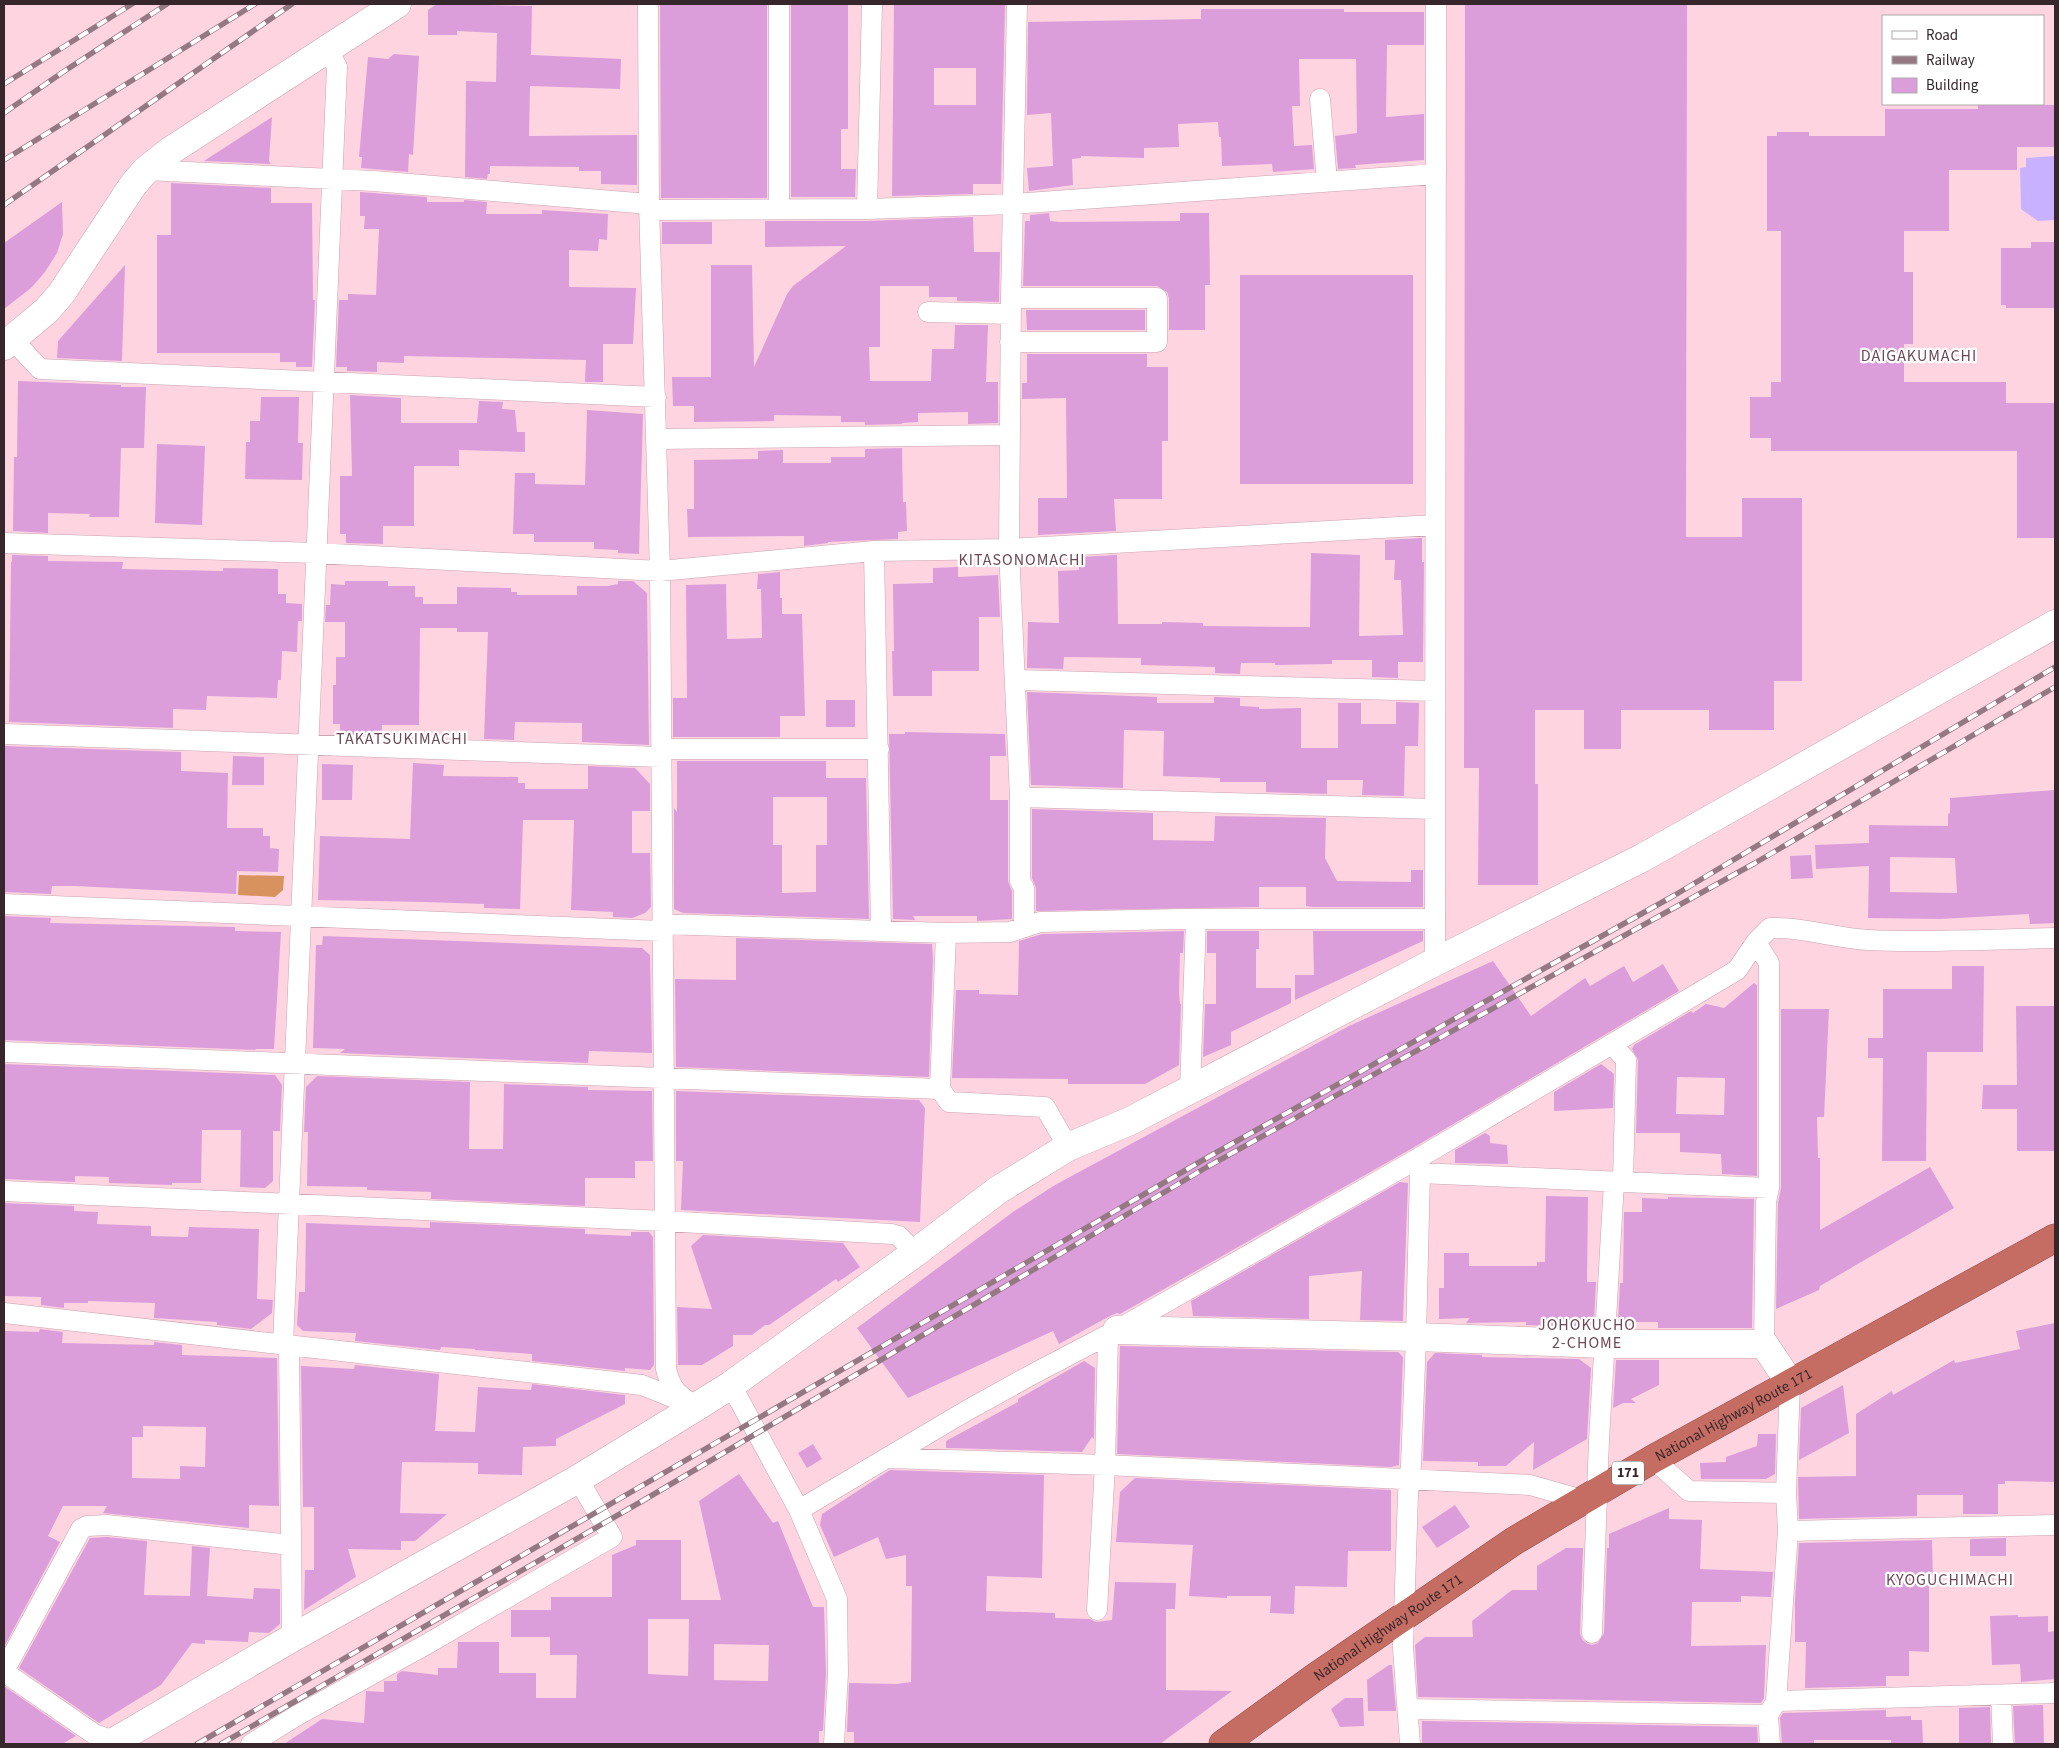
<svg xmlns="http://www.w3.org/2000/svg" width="2059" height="1748" viewBox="0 0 2059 1748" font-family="'Source Sans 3',sans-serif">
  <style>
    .forest { fill: #d8925e }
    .water { fill: #c8b2ff }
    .building { fill: #db9edb; fill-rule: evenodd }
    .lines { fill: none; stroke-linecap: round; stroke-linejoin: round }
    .street-casing { stroke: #caa3b0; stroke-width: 21 }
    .secondary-casing { stroke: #caa3b0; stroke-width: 29 }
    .highway-casing { stroke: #945450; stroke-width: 29 }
    .street { stroke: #fff; stroke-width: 20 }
    .secondary { stroke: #fff; stroke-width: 28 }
    .highway { stroke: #c66d63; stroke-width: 28 }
    .rail-casing { stroke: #957982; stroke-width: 5.5 }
    .rail { stroke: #fff; stroke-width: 4; stroke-dasharray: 11; stroke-linecap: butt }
    .labels { text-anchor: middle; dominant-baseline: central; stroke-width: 4.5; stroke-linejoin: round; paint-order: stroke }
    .shield { fill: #fff; stroke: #73686b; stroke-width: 1 }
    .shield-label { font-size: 14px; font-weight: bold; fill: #37272c }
    .street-label { font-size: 15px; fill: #37272c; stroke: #fff }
    .neighbourhood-label { font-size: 16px; letter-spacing: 1px; fill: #6c4955; stroke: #fff }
  </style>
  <rect width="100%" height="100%" fill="#fed4e1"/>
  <!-- forest -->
  <path class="forest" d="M239 875 284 876 283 890 275 897 238 895Z"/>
  <!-- water -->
  <path class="water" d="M2055 156V220L2038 221 2021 209 2020 168 2026 167V158Z"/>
  <!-- building -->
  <path class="building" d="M437 4 532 6 531 55 621 59 620 89 530 86 529 136 637 135V185L601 184V171H579V167L490 166V174H488L487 179 465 177 466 81 496 82 497 33 457 31V35H428V10Z
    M660 4H767V198H661Z
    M791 4H848V129H841V169H856L855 197H791Z
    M894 4H1005L1001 184H973V194L892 196ZM934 68H976V105H934Z
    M1465 4H1687L1686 537H1742V498H1802V681H1774V730H1709V710H1621V749H1584V710H1535V784H1538V885H1478L1479 768H1464Z
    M1201 9H1344V12H1424V45H1387L1386 117 1424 114V160L1355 165 1356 168 1338 169 1335 136 1357 133 1356 59H1299L1300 106H1292L1294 146 1312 145 1314 169 1273 172 1272 164 1222 166 1221 137H1219L1218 122 1178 124 1179 147 1144 148V158L1081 156V158L1072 159 1073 185 1029 191 1027 168 1053 166 1051 113 1027 115 1028 22 1201 19Z
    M394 54 419 56 413 155 409 154 408 172 361 168 362 157H359L368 57 388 59Z
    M1978 104 2055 105V147H2017V170H1949V231H1904V272H1913V344H1904V382H2006V403H2055V538H2017V451H1771V438H1750V397H1771V382H1781V231H1767V136H1777V132H1809V136H1885V109H1978Z
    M272 117 269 161 271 164 204 161Z
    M171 183 271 188V203H312L313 300H315L312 367H296V362H280V353H157V235H171Z
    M360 192 427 197V202H464V200L487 202 486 214H542V210L608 214 607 240 599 239 598 251 569 250V287L636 288 633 344H603V382H585L586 360 404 356V363L377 362V372L347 371V367H336L339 300H348V294L376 295 379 229H364L365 216H360Z
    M62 202 63 234 57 253 45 272 31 288 4 309V243Z
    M1049 213 1050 221 1059 222 1180 221V213H1209L1210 285H1205V330H1169V298L1167 292 1157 286H1023L1025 221H1030V215Z
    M973 217 974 252H1000L999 302 957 301V297H929V286H880V347H869L870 381H931L932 349H954L955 325H988L986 382H998V423L968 424V412L918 413V422L902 423V424L865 425V422H841V416L774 415V421L694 422V406H673L672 377H711V265H752L754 367 787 294 793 286 846 246 765 247V221H867Z
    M662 222H712V244H662Z
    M2031 242H2055V308H2006V305H2001V248H2031Z
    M125 265 122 361 57 358 58 341Z
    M1240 275H1413V484H1240Z
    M1026 310H1145V330H1027Z
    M1027 354H1147V367H1168V441H1162V499H1114L1116 531 1038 535V498H1067L1066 398 1022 399V383H1027Z
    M18 381 121 385V387H146L144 448H121L119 517H89L90 514 48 513V533L13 531 14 457H17Z
    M350 395 401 398V423H477L479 401 503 402 502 409 515 410 517 432H525V452L459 450V466H414V526H383V544L346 543V534H340V476H352Z
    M261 397H299L298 443H303L302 480 245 479 246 442H250V421H260Z
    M587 410 643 414 639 554 618 553V550L594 549V542H534V534H513L515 473H535V484L585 485Z
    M157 444 205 446 202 525 155 523Z
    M902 448 903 502H906L907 531 898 532V539L828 542V543L804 546V536L688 537 687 509H694V460L758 459V451L783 450V463H831V457H865V449Z
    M1422 538V562H1424L1423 662H1398V678L1372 677V660H1332V664L1275 665V663H1241L1240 674 1215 673V667L1141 665V658L1064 657 1063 669 1027 668 1028 622 1059 623 1058 571 1079 570V557L1117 555 1118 624H1162V622L1203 623V626L1310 627 1311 553 1360 555 1359 636 1403 635 1401 580H1394L1395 560H1385V540Z
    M12 555 48 556V561L123 562 122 569 223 571V568L278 569V594H286V603L302 604V621H298L297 652 282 651 281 680H278L277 698 207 696 206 710 173 709V728L9 722 11 562H12Z
    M958 567V577L998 575 1000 617H979V671H932V696H893L892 651H894L893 584 933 583V568Z
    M780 572V598H782V614H802L805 716H780V737H673V698H687L686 585 726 584 727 639 762 638 761 589H757L758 574Z
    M345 581H388V586H415V597H423V604H457V587L511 588V592H517V595H577V586H608L618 584V581H633L647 593 649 745 582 742V723L515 722 514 740 484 739 488 632H457V628H420L419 725H382V735L340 734V724H333V685H336V657H345V622H325L326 605H330L331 584 345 585Z
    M1027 692 1157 697V703H1214V697L1240 698V706L1259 707V709L1301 708V748H1338V703H1361V724H1396V702L1419 703 1418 746H1405L1404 796 1362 795 1363 780H1327V794L1266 792V782H1220V778L1163 776 1164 731 1124 730 1123 788 1031 785Z
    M826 700H855V727H826Z
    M905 732 1005 734 1006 756H990V800H1008V881L1012 891V919L977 921V916H913L915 920 893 919 889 734H905Z
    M4 746 181 752V771L228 773 227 828H263V836H270V848L279 849 278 872 237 871 236 894 75 886H52L51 894 4 892Z
    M233 756 264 757V785H232Z
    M677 761H826V778H866L869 919 683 913 674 909V808L677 812ZM773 797H827V845H816V892L782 893V845H773Z
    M413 763 444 765 443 776 518 777V783H525V789H588V766L635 768 650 784V811H632V853H650L651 907 645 913 632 918 613 917V912L571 910 574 820H523L520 909 484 908V904L425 902 318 900 320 836 410 839Z
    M322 764 353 765 352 800H322Z
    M2055 790V923L2030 924 2029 914 1940 919 1868 918 1869 866 1816 869 1815 845 1869 843V825L1948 826V814L1950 813V798ZM1890 857 1955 858 1957 893 1890 892Z
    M1032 809 1153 813V840L1214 841 1215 816 1326 818 1325 858 1337 881 1411 882V870H1423V907H1313L1306 906V887H1259V907L1036 911V888L1032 878Z
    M1811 855 1813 878 1791 879 1790 856Z
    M4 916 51 918 50 923 235 927V931L281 932 274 1049H255L256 1050 4 1040Z
    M1184 931 1183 953H1180L1179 993 1180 1004H1181L1179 1065 1145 1084H1068V1079L952 1078 956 990H979V994L1018 995 1019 941 1042 934Z
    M1207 931H1259V949H1256V988H1291V1003L1231 1032V1045L1203 1057 1205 1004H1216V953H1207Z
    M1313 931H1423V941L1295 1000V975H1314Z
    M323 936 642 948 650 955 652 1053 589 1051 588 1063 340 1053 345 1049 313 1048 316 945H322Z
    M736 938 932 944 933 959 929 1077 676 1067 675 979 736 980Z
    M1493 961 1531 1016 1585 978 1590 986 1624 966 1633 982 1663 964 1679 991 1411 1149 1120 1314 1117 1313 1110 1316 1059 1344 1053 1331 908 1398 857 1328 1013 1212 1055 1185 1349 1026Z
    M1952 966H1984L1983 1052H1927L1926 1161H1882L1883 1058H1868V1038H1883V989H1952Z
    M1754 983 1757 985V1176L1722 1174 1721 1154 1680 1152V1133H1636L1638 1060 1632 1049 1634 1045 1691 1011 1693 1013 1706 1004 1724 1008ZM1677 1077 1725 1078 1724 1115 1676 1114Z
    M2016 1006H2055V1151H2017V1109H1982L1983 1085H2017Z
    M1781 1009H1829L1824 1117H1817L1818 1158H1820V1230L1930 1167 1954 1208 1820 1286 1819 1290 1776 1309 1778 1203 1781 1188Z
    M4 1064 275 1075 282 1085 280 1131H273V1181L265 1188 240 1187 241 1130H202L201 1183H172V1185L109 1183V1177L75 1176V1182L4 1179Z
    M1601 1064 1614 1074 1613 1108 1554 1111V1092Z
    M317 1076 470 1082 469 1149H503L504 1084 588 1087V1090L652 1091 653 1161H635V1178H585V1206L431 1199V1192L367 1190V1187L307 1186 308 1132H304L306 1087Z
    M676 1091 919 1100 925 1108 920 1222 681 1210 683 1161H676Z
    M1485 1133 1490 1136V1143L1507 1145 1508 1164 1455 1163V1150Z
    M1400 1182 1408 1183 1403 1321 1360 1320 1362 1271 1309 1276V1319L1193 1316 1191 1301Z
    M1546 1196 1588 1197 1587 1282H1596L1594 1322H1591V1328L1526 1325V1322L1466 1323 1470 1318 1439 1319V1288H1444V1253H1469V1266H1537V1262H1545Z
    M1668 1197 1754 1199 1752 1328H1658V1322H1618L1620 1283H1623L1624 1212H1642V1198L1668 1199Z
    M4 1203 74 1206V1211L98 1212 97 1224 151 1226V1236L188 1237 189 1227 259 1229 257 1299 273 1300 272 1313 251 1329 217 1325V1322L154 1318 155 1303 88 1301V1303H64V1308L41 1305V1297L4 1296Z
    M430 1222 585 1229V1234L631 1236V1232H649L653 1237 654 1365 650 1370 625 1368V1371L532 1361V1354L475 1350V1349L441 1347 440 1350 355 1341 356 1333 303 1331 297 1325 299 1292H305L306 1223 430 1228Z
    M703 1235 843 1243 860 1267 838 1282 836 1279 769 1325H765L752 1335H733V1346L702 1365H678L677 1307 712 1309 691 1246Z
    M2055 1323V1482L2005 1481V1484H1998V1514H1963V1495H1917V1516L1799 1519 1798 1477 1856 1476V1414L1892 1391 1893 1395 1954 1360 1955 1363 2020 1349 2016 1331Z
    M40 1329 63 1332 62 1343 154 1345V1342L182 1345V1355L277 1358 279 1506 249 1505V1528L103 1513 107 1506H63L48 1536 60 1542 4 1647V1331L39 1332ZM143 1426 206 1427 205 1467 180 1466V1479L132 1478V1437H143Z
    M1120 1346 1398 1352 1403 1357 1399 1465 1391 1467 1117 1454Z
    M1435 1353 1482 1355V1357L1579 1359 1591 1368 1587 1439 1533 1470 1534 1442 1506 1466H1478V1462L1423 1461 1427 1362Z
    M1616 1360H1659V1385L1631 1399 1636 1403H1623L1613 1408Z
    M1084 1361 1095 1368 1094 1439 1092 1437 1082 1452 946 1448V1441L1018 1402V1399Z
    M355 1365 439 1374 435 1431 475 1432 478 1387 531 1390 532 1384 625 1395V1404L556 1439V1446L523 1447 522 1475 478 1474V1463L402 1462 400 1513 447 1514 415 1541H401V1550L348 1549 356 1577 304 1610 305 1570H314V1507H303L301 1366 354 1369Z
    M1843 1385 1849 1433 1799 1460 1801 1408Z
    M1758 1434H1776L1775 1474 1766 1479H1701L1700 1463 1726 1462V1457L1757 1446Z
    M813 1444 822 1459 807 1468 798 1453Z
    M890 1470 1044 1475 1042 1578 987 1576 986 1611 1055 1613V1618L1090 1619 1096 1622 1112 1620 1115 1582 1176 1583 1175 1609H1166V1690L1232 1691 1160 1744H854V1732H847L849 1683 897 1684 911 1682 912 1586H906V1555L886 1559 878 1537 834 1557 820 1525 822 1514Z
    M739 1474 773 1523 778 1521 813 1607H824L826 1674 823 1731H819V1744H284L322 1719 364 1723 366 1691 384 1692V1681H397V1674L402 1671 438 1675V1668H457L458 1642H499V1673H536V1698H576L577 1655H550V1637H511V1610H551V1597H612V1555L636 1545V1540H681V1600H721L699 1501ZM648 1619H689L688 1676 648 1674ZM714 1644 769 1645 768 1681 714 1680Z
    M1135 1478 1391 1490V1551H1348L1347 1587 1295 1586 1294 1614 1270 1613 1271 1596H1227V1598L1189 1596 1193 1545 1116 1542 1120 1492Z
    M1455 1505 1470 1527 1437 1548 1422 1527Z
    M1669 1508V1519L1702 1520 1700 1569 1773 1572 1771 1597 1741 1596V1602H1692L1691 1646 1766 1645 1764 1698 1761 1703 1418 1697 1415 1645 1425 1637H1473L1472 1621 1512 1590H1537V1566L1566 1548H1583L1580 1633 1582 1639 1586 1643 1592 1645 1598 1643 1604 1633 1607 1548H1609V1534Z
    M107 1537 147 1541 144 1595 190 1596 192 1546 210 1548 207 1596 253 1599 254 1588 280 1589V1624L269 1633 249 1632 248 1642 205 1640V1644L192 1643 161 1685 99 1723 19 1668 90 1538Z
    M2006 1538V1556H1970V1539Z
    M1932 1540 1933 1583H1929V1652L1909 1651V1676H1886V1686L1805 1688 1806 1642H1795V1599L1799 1543Z
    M2018 1615V1617L2048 1616V1632L2055 1631V1679L2021 1682 2020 1664 1992 1665 1990 1616Z
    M1389 1665H1392L1396 1711H1368L1367 1680Z
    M4 1686 76 1736 62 1744H4Z
    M1345 1698H1363L1364 1726 1340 1727 1331 1709Z
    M2043 1705 2044 1744H2015L2013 1706Z
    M1990 1707 1991 1744H1959V1708Z
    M1886 1710V1717L1911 1716V1720H1922L1923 1744H1891V1740H1814V1744H1782L1780 1718 1783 1713Z
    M1422 1721 1757 1727 1758 1744H1422Z"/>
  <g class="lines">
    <defs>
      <path id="street" d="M648 4 649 204 660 571 666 1369C672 1392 678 1394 696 1407
        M1017 4 1011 298 1009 549 1020 797V881L1024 888V927
        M1320 99 1327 182
        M146 170 374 181 649 204
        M779 209V4
        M867 209 872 4
        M649 210 867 209 1013 204 1436 174V161
        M928 312 1011 314
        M13 340 40 369 656 397
        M1010 342H1157V298H1011
        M657 439 1009 435
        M4 543 315 553 660 571 874 551 1009 549 1435 525
        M874 551 881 931
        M1015 680 1435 691
        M4 734 661 757
        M661 749H879
        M1020 797 1435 809
        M4 904 662 931
        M662 924 946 933 1010 932 1040 922 1181 919H1435
        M946 933 940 1089 949 1102 1045 1107 1068 1147
        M1435 962 1436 4
        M4 1052 940 1089
        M1190 1090 1196 919
        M1420 1173 1623 1182 1626 1060 1612 1044
        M1623 1182 1769 1188
        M4 1191 664 1221 892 1234 899 1236 915 1253
        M4 1313 642 1385 682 1401
        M1764 1344 1766 1202 1769 1188V963L1756 942 1770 928C1805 927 1834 938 1868 940 1930 943 1993 939 2055 938
        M283 1345 337 67 328 50
        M289 1345 292 1638
        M1790 1383 1786 1493 1788 1531 1776 1701 2055 1693
        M731 1385 799 1510 837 1599 838 1674 834 1744
        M888 1458 1105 1465 1530 1485 1583 1500
        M1653 1459 1689 1491 1786 1493
        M799 1510 966 1411 1033 1374 1117 1330 1417 1159 1695 995 1737 970 1756 942
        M1788 1531 2055 1525
        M1097 1610 1105 1465 1108 1335
        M1592 1633 1599 1440 1614 1182
        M4 1671 81 1529 87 1526 107 1525 291 1545
        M4 1672 94 1734 122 1744
        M2001 1695 2003 1744
        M1408 1709 1768 1715
        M251 1744 296 1716 427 1644 612 1537 578 1479
        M1410 1744 1403 1648 1408 1494 1411 1465 1416 1337 1420 1173 1417 1159
        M1770 1744 1768 1715 1774 1705"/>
      <path id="secondary" d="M4 346 46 311 61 294 133 185 146 170 170 151 397 4
        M1117 1330 1416 1337 1605 1344H1764L1790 1383
        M110 1744 292 1638 578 1479 696 1407 731 1385 915 1253 998 1190 1068 1147 1130 1121 1435 962 1642 858 2055 624"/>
      <g id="highway">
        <path id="s1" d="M1223 1744 1314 1678 1514 1541 1653 1459 2055 1238"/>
      </g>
    </defs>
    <!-- street casing -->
    <use href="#street" class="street-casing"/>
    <!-- secondary casing -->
    <use href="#secondary" class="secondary-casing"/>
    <!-- highway casing -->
    <use href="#highway" class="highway-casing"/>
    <!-- street -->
    <use href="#street" class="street"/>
    <!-- secondary -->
    <use href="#secondary" class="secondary"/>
    <!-- highway -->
    <use href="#highway" class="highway"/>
    <defs>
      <path id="rail" d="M4 84 132 4
        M4 113 63 72 167 4
        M4 160 255 4
        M4 205 292 4
        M197 1744 1203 1160 1675 895 2055 667
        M221 1744 644 1500 1207 1167 1755 863 2055 687"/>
    </defs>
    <!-- rail casing -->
    <use href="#rail" class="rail-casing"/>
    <!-- rail -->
    <use href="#rail" class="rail"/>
  </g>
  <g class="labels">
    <!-- shield labels -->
    <rect class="shield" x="1612" y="1461.5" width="32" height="23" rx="4"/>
    <g class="shield-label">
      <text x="1628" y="1473">171</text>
    </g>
    <!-- street labels -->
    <g class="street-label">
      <text stroke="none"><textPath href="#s1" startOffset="608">National Highway Route 171</textPath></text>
      <text stroke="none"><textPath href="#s1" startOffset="202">National Highway Route 171</textPath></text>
    </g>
    <!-- neighbourhood labels -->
    <g class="neighbourhood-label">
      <text x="1919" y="356">DAIGAKUMACHI</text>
      <text x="1022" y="560">KITASONOMACHI</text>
      <text x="402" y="739">TAKATSUKIMACHI</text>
      <text x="1587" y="1325">JOHOKUCHO<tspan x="1587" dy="18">2-CHOME</tspan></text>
      <text x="1950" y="1580">KYOGUCHIMACHI</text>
    </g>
  </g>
  <!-- border -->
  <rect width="2059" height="1748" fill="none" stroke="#37272c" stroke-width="10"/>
  <!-- legend -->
  <rect x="1882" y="15" width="162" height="90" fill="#ffffff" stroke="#afa9ab"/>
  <rect x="1892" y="31" width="25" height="8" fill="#ffffff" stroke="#afa9ab"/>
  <text x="1926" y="40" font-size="15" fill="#37272c">Road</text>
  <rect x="1892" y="56" width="25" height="8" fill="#957982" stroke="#afa9ab"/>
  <text x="1926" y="65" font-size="15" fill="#37272c">Railway</text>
  <rect x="1892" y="78" width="25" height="15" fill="#db9edb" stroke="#afa9ab"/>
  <text x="1926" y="90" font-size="15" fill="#37272c">Building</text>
</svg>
